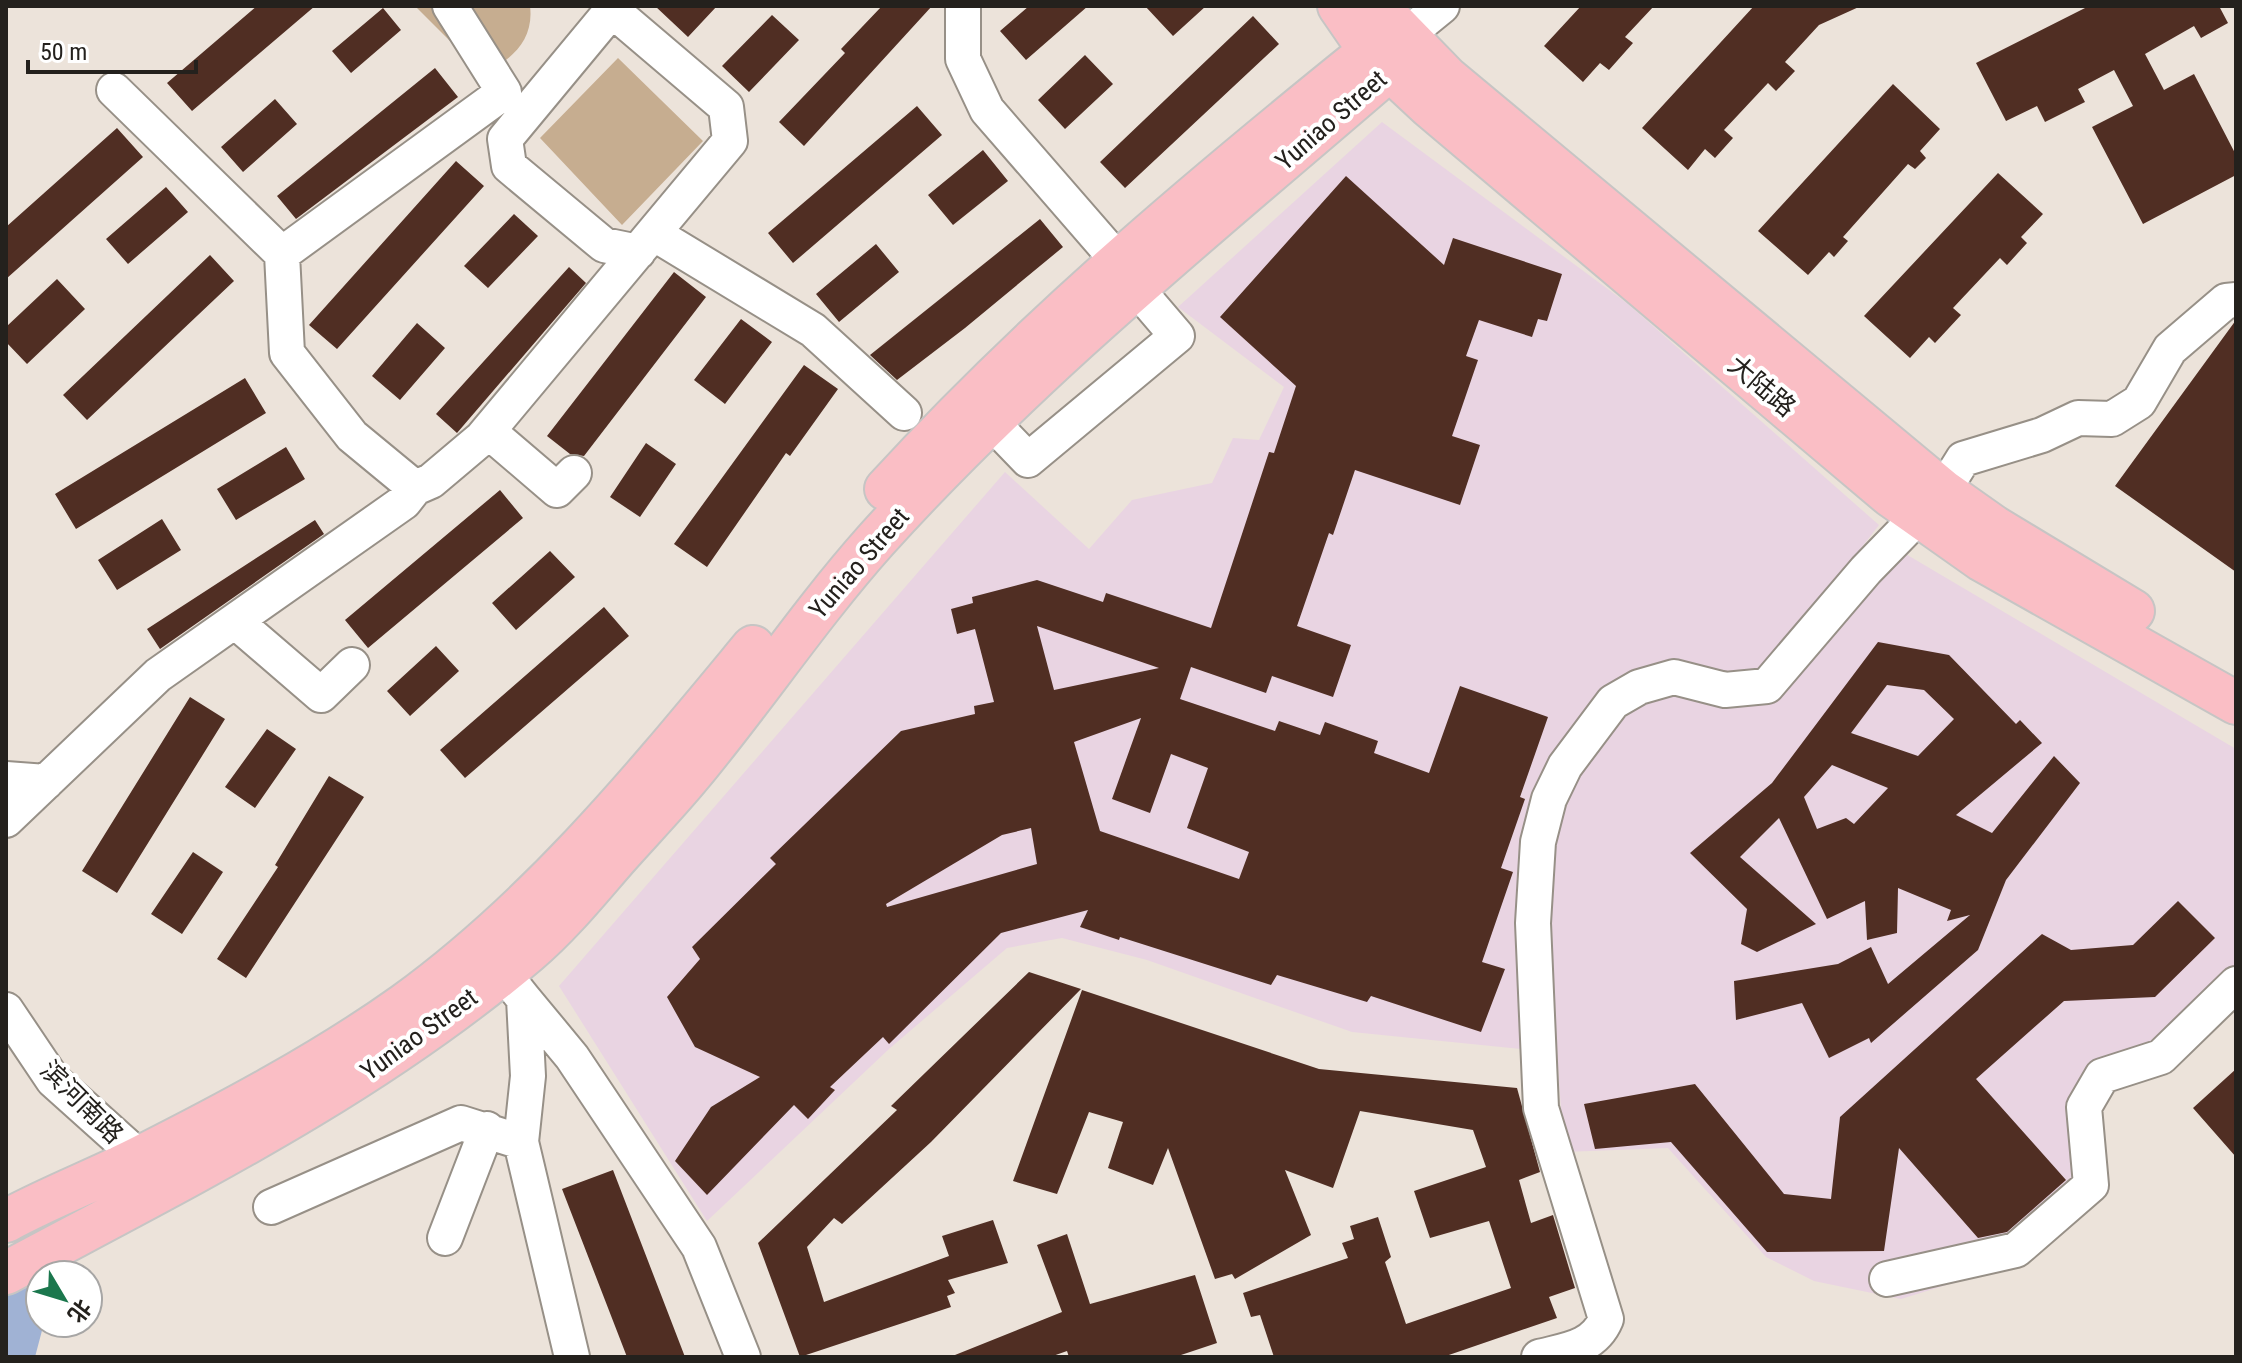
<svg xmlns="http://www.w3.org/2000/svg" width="2242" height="1363" viewBox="0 0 2242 1363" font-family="'Roboto Condensed','Noto Sans SC',sans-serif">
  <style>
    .commercial { fill: #e9d4e2 }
    .green { fill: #c6ad90 }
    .water { fill: #a0b2d4 }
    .building { fill: #502e23; fill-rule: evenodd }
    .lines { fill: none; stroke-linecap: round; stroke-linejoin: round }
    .minor-casing { stroke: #979087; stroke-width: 38 }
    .major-casing { stroke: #c6c5c4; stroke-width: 46 }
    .minor { stroke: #fff; stroke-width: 34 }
    .major { stroke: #fabec5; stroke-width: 42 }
    .labels { text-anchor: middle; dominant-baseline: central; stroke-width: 8; stroke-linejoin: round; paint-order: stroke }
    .street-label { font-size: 26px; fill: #24211d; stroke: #fff }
  </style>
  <rect width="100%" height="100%" fill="#ece3da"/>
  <!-- commercial -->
  <path class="commercial" d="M1382 122 1628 304 1879 525 1764 673 1622 679 1521 864V1049L1352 1032 1147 960 1062 938 1007 948 889 1049 707 1221 559 986 1005 472 1089 549 1132 500 1212 483 1233 438 1259 440 1284 387 1178 307Z
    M1904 553 2236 749V996L2094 1100 2107 1184 2068 1230 2005 1267 1901 1299 1814 1281 1766 1257 1668 1148 1564 1152 1553 994 1551 841 1584 766 1625 713 1671 688 1750 704 1784 693 1856 599Z"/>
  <!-- green -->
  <path class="green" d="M415 6H530C534 37 515 58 489 70L464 55Z
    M618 58 703 141 622 225 540 138Z"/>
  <!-- water -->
  <path class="water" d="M6 1244 40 1297V1323H44L35 1357H6Z"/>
  <!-- building -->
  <path class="building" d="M257 6H315L192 111 167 83Z
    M655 6H717L688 37Z
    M882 6H932L804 146 779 122 845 53 841 49Z
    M1029 6H1088L1026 60 1000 31Z
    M1145 6H1206L1173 36Z
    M1581 6H1654L1625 37 1633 43 1609 70 1600 63 1583 82 1544 46Z
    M1754 6H1861L1819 25 1785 62 1795 71 1776 91 1768 83 1724 130 1733 138 1715 158 1705 149 1688 170 1642 128Z
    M2089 6H2219L2228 23 2201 38 2194 26 2145 54 2164 90 2194 74 2236 155V175L2143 224 2092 127 2133 106 2114 70 2078 89 2085 102 2045 122 2037 106 2006 121 1976 63Z
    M383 8 401 30 351 73 332 51Z
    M772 15 799 40 749 92 722 66Z
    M1253 16 1279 44 1125 188 1100 162Z
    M1085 55 1113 84 1065 129 1038 100Z
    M435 68 458 97 296 219 277 196Z
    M1893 84 1940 129 1920 151 1926 158 1915 169 1908 164 1843 237 1848 241 1834 257 1829 252 1808 275 1758 231Z
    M275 99 297 124 243 172 221 147Z
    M917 106 942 135 793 263 768 233Z
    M117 128 143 157 6 279V227Z
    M983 150 1008 181 953 225 928 195Z
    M456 161 484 186 337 349 309 325Z
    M1998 173 2043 214 2021 237 2027 243 2007 265 2000 258 1953 308 1961 315 1935 343 1929 337 1910 358 1864 316Z
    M1346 176 1444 265 1453 238 1562 274 1547 321 1538 319 1532 337 1479 320 1466 356 1478 360 1452 436 1480 445 1460 505 1355 470 1333 535 1329 533 1297 626 1351 645 1333 697 1272 676 1266 693 1191 667 1180 699 1275 731 1279 721 1320 735 1325 722 1378 741 1374 753 1429 773 1460 686 1548 717 1520 797 1525 799 1501 868 1513 872 1482 962 1505 969 1481 1032 1371 996 1367 1002 1277 975 1271 985 1120 937 1119 940 1080 927 1088 910 1001 933 889 1044 883 1037 830 1087 835 1090 808 1119 794 1105 707 1195 675 1161 711 1107 760 1077 695 1047 667 997 700 959 692 947 776 864 770 858 901 731 975 714 974 706 994 702 975 629 957 634 951 609 973 603 972 597 1037 580 1103 602 1106 593 1211 628 1269 452 1274 453 1296 386 1220 317ZM1037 626 1159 668 1054 690ZM1141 718 1112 799 1150 813 1171 754 1208 768 1187 828 1249 852 1239 879 1100 831 1074 742ZM1031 828 1037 864 887 907 886 904 1002 835Z
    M166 187 188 212 128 264 106 239Z
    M514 214 538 236 488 288 464 266Z
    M1040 219 1063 247 965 328 897 380 870 355Z
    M876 244 899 272 839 322 816 294Z
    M210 255 234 281 87 420 63 395Z
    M569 267 586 283 457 433 436 414Z
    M674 272 706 297 584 456 570 454 547 436Z
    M57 279 85 309 27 364 6 342V327Z
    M741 319 772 342 725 404 694 380Z
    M2236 320V572L2115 486Z
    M417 323 445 348 400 400 372 376Z
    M804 365 838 389 790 456 786 453 707 567 674 544Z
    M245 378 266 413 76 529 55 494Z
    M646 443 676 464 640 517 610 497Z
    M286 447 305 479 236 520 217 489Z
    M500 490 523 518 368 648 345 620Z
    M162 519 181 550 117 590 98 560Z
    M315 520 324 534 160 649 147 629Z
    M550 551 575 577 516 630 492 603Z
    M604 607 629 636 465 778 440 750Z
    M1878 642 1949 655 2016 724 2020 720 2042 743 1956 815 1992 833 2054 756 2080 783 2006 880 1978 950 1871 1043 1869 1038 1829 1058 1802 1003 1736 1020 1734 981 1838 964 1871 947 1888 984 1970 915 1947 921 1951 910 1898 888 1897 933 1867 940 1865 901 1827 919 1779 818 1740 857 1816 924 1757 952 1741 944 1747 909 1690 853 1772 783ZM1887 685 1924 690 1954 719 1918 756 1851 733ZM1832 765 1888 788 1854 824 1846 818 1817 829 1804 797Z
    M436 646 459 671 410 716 387 691Z
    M190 697 225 719 117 893 82 871Z
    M267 729 296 749 255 808 225 787Z
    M329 776 364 797 246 978 217 959 278 867 275 865Z
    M193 852 223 872 182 934 151 914Z
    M2178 901 2215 938 2155 997 2064 1001 1976 1079 2066 1180 2007 1232 1978 1238 1899 1148 1884 1251 1767 1252 1671 1142 1595 1149 1584 1104 1695 1084 1784 1194 1831 1199 1840 1117 2042 934 2071 950 2133 945Z
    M1029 972 1081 989 931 1142 842 1224 834 1218 807 1247 824 1302 949 1256 942 1236 993 1220 1008 1263 948 1280 955 1293 947 1296 951 1307 800 1357 758 1243 897 1110 891 1106Z
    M1082 990 1319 1069 1517 1088 1540 1172 1519 1180 1531 1223 1553 1215 1575 1288 1549 1297 1557 1318 1443 1357H1274L1260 1315 1251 1317 1243 1293 1348 1258 1342 1243 1354 1239 1350 1226 1378 1217 1391 1257 1385 1262 1406 1324 1511 1288 1489 1221 1430 1238 1414 1191 1486 1167 1473 1130 1360 1111 1333 1188 1285 1170 1311 1235 1235 1279 1232 1274 1215 1279 1168 1148 1153 1185 1108 1168 1123 1122 1089 1112 1057 1194 1013 1181Z
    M2236 1069V1157L2193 1108Z
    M613 1170 685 1357H627L562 1189Z
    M1067 1234 1090 1304 1195 1275 1217 1343 1175 1357H1069L1067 1351 1050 1357H950L1062 1312 1037 1245Z"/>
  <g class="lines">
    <defs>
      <path id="minor" d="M963 6V59L987 110 1106 247
        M612 10 505 139 509 166 604 245 638 252
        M1404 37 1442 6
        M114 90 282 254 287 353 352 436 415 488
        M653 233 813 330 904 413
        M282 254 504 92 450 6
        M974 404 1028 460 1177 336 1136 288
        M488 431 557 490 574 473
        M235 621 321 695 352 665
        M6 779 46 782
        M6 820 158 675 404 502 415 488 431 481 482 438 730 141 726 107 612 10 615 6
        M488 954 524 999 528 1076 521 1142 572 1357
        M524 999 572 1057 699 1247 743 1357
        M6 1010 53 1080 140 1158 151 1178
        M271 1207 461 1123 521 1142
        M445 1238 487 1129
        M1887 1279 2016 1250 2091 1185 2084 1107 2102 1076 2161 1057 2236 984
        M1539 1357C1566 1350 1594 1348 1606 1319L1541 1108 1533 923 1538 842 1549 799 1565 766 1613 702 1639 687 1674 677 1725 690 1767 686 1866 570 1943 491 1963 459 2042 435 2078 418 2112 419 2139 402 2170 349 2226 301 2236 300"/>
      <path id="major" d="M1339 6 1370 51 1429 106 1890 495 1982 560 2236 703
        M1377 6 1447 78 1943 491 1994 527 2133 611
        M886 489C1032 330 1187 199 1354 64
        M6 1221C50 1197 98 1179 143 1156 230 1112 324 1062 404 1005 541 906 646 776 753 647
        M6 1273C187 1176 371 1086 528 952 561 924 589 889 617 857 642 829 668 802 691 774 755 697 810 614 876 540 1032 367 1214 221 1390 69L1404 37"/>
    </defs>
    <!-- minor casing -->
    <use href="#minor" class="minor-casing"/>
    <!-- major casing -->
    <use href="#major" class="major-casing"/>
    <!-- minor -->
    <use href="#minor" class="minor"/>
    <!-- major -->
    <use href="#major" class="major"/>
  </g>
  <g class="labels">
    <!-- street labels -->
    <g class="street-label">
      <text transform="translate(1331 120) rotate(-41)">Yuniao Street</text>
      <text transform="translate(1762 386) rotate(40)">大陆路</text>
      <text transform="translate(859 563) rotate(-49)">Yuniao Street</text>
      <text transform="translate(419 1034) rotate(-36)">Yuniao Street</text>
      <text transform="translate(82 1102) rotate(45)">滨河南路</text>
    </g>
  </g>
  <!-- border -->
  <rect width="2242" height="1363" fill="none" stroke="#24211d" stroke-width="16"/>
  <!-- north arrow -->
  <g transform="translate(64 1299) rotate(128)"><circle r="38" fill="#ffffff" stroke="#a7a6a5" stroke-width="2"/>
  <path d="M0-6L14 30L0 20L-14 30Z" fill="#1b774d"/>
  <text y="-12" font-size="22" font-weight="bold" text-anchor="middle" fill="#24211d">北</text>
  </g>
  <!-- scale -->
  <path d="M28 60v12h168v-12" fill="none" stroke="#24211d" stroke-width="4"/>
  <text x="40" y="60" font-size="24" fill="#24211d" stroke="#ffffff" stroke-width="6" paint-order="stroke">50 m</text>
</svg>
